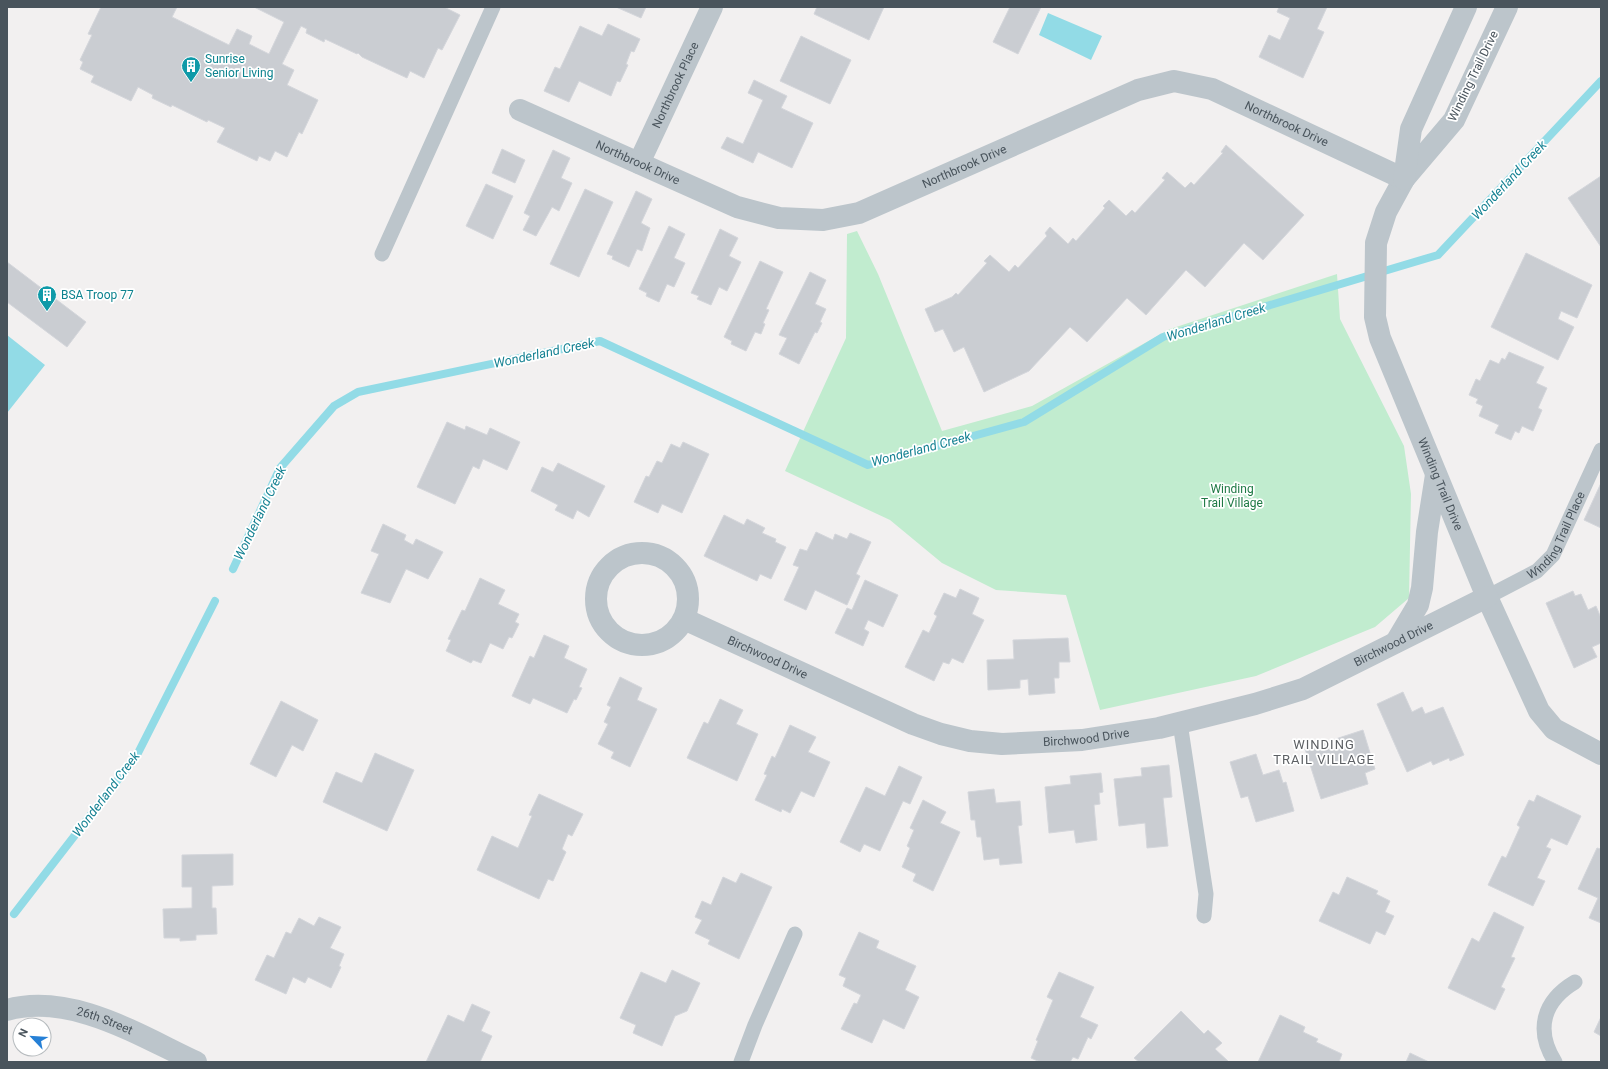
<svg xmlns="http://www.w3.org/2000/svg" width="1608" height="1069" viewBox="0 0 1608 1069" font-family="Roboto,sans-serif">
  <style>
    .green { fill: #c1eccf }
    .water { fill: #92dbe6 }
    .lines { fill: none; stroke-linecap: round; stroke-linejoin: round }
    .stream { stroke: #92dbe6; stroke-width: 8 }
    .building { fill: #cacdd2; stroke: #d4d6db }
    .service { stroke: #bcc5cb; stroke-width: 15 }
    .minor { stroke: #bcc5cb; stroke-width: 22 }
    .tertiary { stroke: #bcc5cb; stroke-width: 22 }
    .labels { text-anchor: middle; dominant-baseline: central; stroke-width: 3.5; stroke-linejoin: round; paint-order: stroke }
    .culture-label { font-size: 12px; fill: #0d838f; stroke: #fff; text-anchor: start }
    .street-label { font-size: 12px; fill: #49545c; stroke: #fff }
    .park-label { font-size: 12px; fill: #1e7944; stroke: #fff }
    .water-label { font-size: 13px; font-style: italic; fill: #168293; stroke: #fff }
    .neighbourhood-label { font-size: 13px; letter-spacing: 1px; fill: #5d6064; stroke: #fff }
  </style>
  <rect width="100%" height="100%" fill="#f2f0f0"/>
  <!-- green -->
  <path class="green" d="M857 231 878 274 942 431 1032 406 1170 329 1337 274 1340 319 1404 446 1411 494 1409 598 1375 627 1256 676 1100 710 1066 595 996 590 942 563 890 520 785 471 846 338 847 234Z"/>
  <!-- water -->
  <path class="water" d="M1048 13 1102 36 1091 60 1039 35Z
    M7 335 45 365 7 413Z"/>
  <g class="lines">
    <!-- stream -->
    <path class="stream" d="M233 569 280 468 334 406 358 392 600 341 868 465 1024 422 1163 337 1438 255 1601 81
      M14 914 137 755 215 601"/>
  </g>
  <!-- building -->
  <path class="building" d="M101 7H177L172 17 229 45 237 29 252 36 249 44 269 54 284 22 254 7H444L460 15 442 50 438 48 424 78 410 71 407 78 362 57 358 53 357 54 325 39 324 42 306 33 307 29 301 26 282 64 294 70 287 85 318 100 302 134 299 132 287 157 275 151 270 161 259 156 257 161 217 142 225 128 208 120 207 122 172 105 171 107 152 98 153 95 138 87 131 101 91 82 94 76 80 69 83 62 80 60 92 35 88 34Z
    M616 7H646L641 18Z
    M817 7 821 8 884 7 869 40 814 14Z
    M1010 7H1041L1018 54 993 42Z
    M1279 7H1327L1317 29 1324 32 1303 78 1259 57 1269 35 1280 40 1290 18 1277 12Z
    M608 24 640 39 634 52 631 51 626 64 628 65 620 82 617 81 611 96 579 81 569 102 544 91 555 67 560 69 580 26 602 36Z
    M801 36 851 60 830 104 780 81Z
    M754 80 787 96 781 108 813 123 792 168 758 152 753 163 721 148 727 137 743 144 763 100 748 93Z
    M1226 145 1304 215 1263 260 1244 243 1205 287 1186 270 1146 315 1127 298 1087 342 1070 327 1029 371 984 392 964 347 954 352 943 329 935 332 925 309 952 297 956 293 958 295 987 263 984 261 990 255 1009 272 1015 265 1018 268 1047 236 1045 233 1050 227 1068 244 1073 238 1076 241 1105 208 1103 206 1109 200 1126 216 1132 210 1135 213 1165 180 1162 178 1167 172 1185 188 1191 182 1194 185 1223 153 1221 152Z
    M502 149 525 160 515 183 492 173Z
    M553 150 570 158 561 178 572 183 559 211 552 207 536 236 523 230 530 216 524 213Z
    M1601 176V247L1568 198Z
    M486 184 513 196 493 239 466 226Z
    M585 189 613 202 579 277 550 264Z
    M636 191 652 199 641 223 650 228 642 251 637 249 629 267 612 259 613 256 607 254Z
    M669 226 685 234 674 258 685 263 674 287 667 284 659 302 646 296 647 293 639 289Z
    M720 229 738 238 729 256 741 262 727 291 719 287 711 305 697 299 699 296 691 293Z
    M1526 253 1592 285 1577 318 1561 311 1558 319 1574 327 1558 360 1491 327Z
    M760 261 783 272 766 309 769 310 763 323 765 324 761 334 755 332 746 351 731 344 732 341 724 337Z
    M7 262 86 322 67 347 7 302Z
    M810 272 826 280 815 304 826 309 820 322 822 323 817 333 815 332 799 364 779 354 787 338 779 335Z
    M1509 352 1544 367 1536 383 1547 388 1538 408 1542 410 1533 431 1522 426 1519 433 1515 431 1511 440 1495 433 1499 425 1479 416 1483 406 1476 403 1478 399 1469 395 1476 379 1480 381 1490 360 1499 364 1502 358 1505 360Z
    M447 422 465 430 466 426 487 435 490 428 520 442 507 470 483 459 479 469 473 466 455 504 417 487Z
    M683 442 709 454 682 513 662 504 658 513 634 502 646 476 649 477 657 461 662 463 671 444 680 448Z
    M558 463 605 486 589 517 577 510 573 519 555 510 558 505 531 491 542 467 553 472Z
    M1601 483V528L1584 520Z
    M724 515 744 525 747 519 765 528 762 533 776 539 775 542 786 547 771 579 760 574 757 581 704 556Z
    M383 524 406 535 404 540 413 545 416 539 443 552 428 579 406 569 390 603 361 593 379 554 371 551Z
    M816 532 833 540 835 534 847 539 850 533 871 542 856 574 860 576 847 605 815 590 806 610 784 600 799 567 793 565 800 549 807 551Z
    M480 578 505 590 498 604 519 614 515 622 519 624 512 638 509 637 503 649 490 643 481 663 473 660 471 663 446 651 451 640 448 639 462 610 465 611Z
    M865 580 898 595 883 627 868 620 864 629 869 632 863 646 835 633 847 608 852 610Z
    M960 589 979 598 972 614 984 620 963 663 952 658 949 664 943 662 934 681 905 667 923 630 929 633 937 616 934 614 944 593 956 598Z
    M1573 591 1575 596 1581 594 1588 610 1596 606 1601 618V643L1592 647 1597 657 1574 668 1546 603Z
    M544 635 569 646 564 658 587 669 579 687 582 688 576 700 574 699 567 713 533 698 530 704 512 696 530 656 534 658Z
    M1068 638 1070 662H1059V678H1054L1055 693 1029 695 1028 679 1020 680V688L988 690 987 660 1014 659 1013 640Z
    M620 677 642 688 637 700 657 709 630 767 611 758 614 752 598 744 608 724 604 722 611 707 607 705Z
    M1403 692 1412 712 1422 707 1425 714 1443 707 1464 755 1450 761 1449 758 1433 765 1431 761 1407 772 1377 704Z
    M720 699 743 710 736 724 758 734 737 781 687 758 704 722 708 724Z
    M281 701 318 720 303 751 292 745 276 777 250 764Z
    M790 725 816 737 808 752 830 762 814 797 801 791 790 813 782 809 781 812 755 800 767 775 764 774 772 756 775 758Z
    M1363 730 1375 769 1365 773 1368 784 1321 799 1305 749Z
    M375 753 414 770 387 831 323 802 336 772 362 783Z
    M1256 754 1263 775 1279 770 1283 783 1286 782 1294 811 1256 822 1248 796 1241 798 1230 762Z
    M1169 765 1172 797 1163 798 1168 846 1147 848 1145 823 1119 826 1114 779 1142 776 1141 768Z
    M899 766 922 777 910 804 903 801 880 851 864 844 860 852 840 842 866 787 885 796Z
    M1101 773 1103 792 1099 793 1100 804 1094 805 1097 840 1076 843 1074 830 1049 833 1045 787 1071 784 1070 776Z
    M994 789 996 803 1020 801 1022 825 1018 826 1022 863 1000 865 999 858 984 860 981 837H977L975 820H971L968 792Z
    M539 794 583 814 572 836 568 834 562 849 566 852 553 881 548 879 539 899 477 870 492 836 518 848 532 816 529 815Z
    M1537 795 1581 816 1567 845 1551 838 1546 847 1551 849 1537 878 1545 881 1533 906 1488 885 1502 856 1506 858 1520 827 1517 825 1529 800 1534 802Z
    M923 800 946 812 940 823 960 832 933 891 913 881 916 874 902 867 910 848 907 846 914 830 910 828Z
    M1597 848 1601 849V923L1589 918 1598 898 1578 889Z
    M233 854V885L212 886V908H216L217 934 196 935V940L180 941V938H164L163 909 192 908V887H182V855Z
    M741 873 772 887 739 959 708 944 710 940 695 933 702 920 695 917 702 901 711 905 723 877 736 883Z
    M1347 877 1378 891 1376 894 1390 901 1385 912 1394 916 1385 935 1376 931 1370 944 1319 921 1333 892 1339 895Z
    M1494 912 1524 927 1511 957 1515 958 1501 987 1505 989 1495 1010 1448 988 1472 938 1479 942Z
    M319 917 341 927 330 948 344 954 339 966 341 967 331 988 308 977 305 983 293 977 286 994 255 980 267 955 274 958 286 932 291 934 299 918 314 926Z
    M859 932 879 941 876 948 916 966 905 990 919 997 904 1029 883 1019 872 1043 841 1029 854 1003 857 1004 861 995 843 986 846 978 839 975Z
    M672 970 700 983 687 1011 675 1016 662 1046 633 1033 636 1025 620 1018 641 972 666 983Z
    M1059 972 1094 987 1080 1017 1098 1025 1091 1039 1088 1037 1078 1059 1073 1057 1070 1062H1040L1031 1058 1038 1041 1036 1040 1053 1000 1047 997Z
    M472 1004 490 1012 481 1031 492 1036 480 1062H426L448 1015 464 1022Z
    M1181 1011 1204 1034 1208 1030 1222 1043 1215 1049 1229 1062H1139L1134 1058Z
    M1280 1015 1305 1027 1303 1032 1318 1039 1316 1042 1342 1054 1339 1062H1258Z
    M1601 1017V1036L1594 1032Z
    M1410 1053 1429 1062H1406Z"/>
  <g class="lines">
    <!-- service -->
    <g class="service">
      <path d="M382 254 493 7"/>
      <path id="s1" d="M1487 597 1537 571 1553 555 1601 450"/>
      <path d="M1180 723 1206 894 1204 916"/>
      <path d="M741 1062 755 1025 795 934"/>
      <path d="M1555 1062C1535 1030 1543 1001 1575 982"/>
    </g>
    <!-- minor -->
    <g class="minor">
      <path id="s2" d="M1507 7 1454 120 1404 179 1386 212 1376 243 1375 317 1380 338 1487 597 1539 711 1554 729 1601 754"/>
      <path id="s3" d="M520 110 737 207 779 218 823 220 859 213 1138 90 1174 81 1212 89 1404 179"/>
      <path id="s4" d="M639 163 712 7"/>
      <path d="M1404 179 1411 129 1466 7"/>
      <circle cx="642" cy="599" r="46"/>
      <path id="s5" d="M684 619 913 724 941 734 970 741 1002 744 1082 740 1159 728 1255 704 1303 689 1487 597"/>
      <path d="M1396 642 1418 605 1422 588 1427 532 1436 475"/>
    </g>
    <!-- tertiary -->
    <path class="tertiary" id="s6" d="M7 1010C71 992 140 1036 196 1062"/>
  </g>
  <!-- icons -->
  <defs>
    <symbol id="building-pin" viewBox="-11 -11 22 30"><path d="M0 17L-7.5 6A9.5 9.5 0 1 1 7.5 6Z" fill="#0f9aa8" stroke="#fff"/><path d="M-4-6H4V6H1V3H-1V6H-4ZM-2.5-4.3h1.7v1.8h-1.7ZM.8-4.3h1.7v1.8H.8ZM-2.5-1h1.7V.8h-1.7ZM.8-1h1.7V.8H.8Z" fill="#fff"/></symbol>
  </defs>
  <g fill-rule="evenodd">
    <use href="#building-pin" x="180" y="55" width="22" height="30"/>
    <use href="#building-pin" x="36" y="284" width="22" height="30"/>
  </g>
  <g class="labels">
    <!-- culture labels -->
    <g class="culture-label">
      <text x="205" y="59">Sunrise<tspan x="205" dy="14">Senior Living</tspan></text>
      <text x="61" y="295">BSA Troop 77</text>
    </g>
    <!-- street labels -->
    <g class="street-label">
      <text transform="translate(1473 76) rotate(-64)">Winding Trail Drive</text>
      <text stroke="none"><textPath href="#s4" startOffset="86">Northbrook Place</textPath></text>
      <text stroke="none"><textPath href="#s3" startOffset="825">Northbrook Drive</textPath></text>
      <text stroke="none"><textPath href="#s3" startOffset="129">Northbrook Drive</textPath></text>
      <text stroke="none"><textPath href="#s3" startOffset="477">Northbrook Drive</textPath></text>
      <text stroke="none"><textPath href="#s2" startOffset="526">Winding Trail Drive</textPath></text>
      <text stroke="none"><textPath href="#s1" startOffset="97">Winding Trail Place</textPath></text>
      <text stroke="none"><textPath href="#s5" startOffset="752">Birchwood Drive</textPath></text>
      <text stroke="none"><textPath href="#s5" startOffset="92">Birchwood Drive</textPath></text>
      <text stroke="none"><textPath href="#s5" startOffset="428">Birchwood Drive</textPath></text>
      <text stroke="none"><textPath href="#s6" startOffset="100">26th Street</textPath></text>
    </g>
    <!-- park labels -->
    <g class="park-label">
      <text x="1232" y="489">Winding<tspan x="1232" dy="14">Trail Village</tspan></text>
    </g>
    <!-- water labels -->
    <g class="water-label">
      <text transform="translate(1509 180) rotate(-47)">Wonderland Creek</text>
      <text transform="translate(1216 322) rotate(-17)">Wonderland Creek</text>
      <text transform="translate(544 353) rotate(-12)">Wonderland Creek</text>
      <text transform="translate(921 449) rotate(-15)">Wonderland Creek</text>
      <text transform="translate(260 513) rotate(-64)">Wonderland Creek</text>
      <text transform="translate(106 794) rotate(-53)">Wonderland Creek</text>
    </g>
    <!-- neighbourhood labels -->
    <g class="neighbourhood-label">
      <text x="1324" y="744">WINDING<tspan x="1324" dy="15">TRAIL VILLAGE</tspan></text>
    </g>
  </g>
  <!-- border -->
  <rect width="1608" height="1069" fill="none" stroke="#49545c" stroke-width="16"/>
  <!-- north arrow -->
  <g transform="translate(32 1037) rotate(295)"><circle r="19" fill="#ffffff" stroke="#b6bbbe"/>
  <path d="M0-3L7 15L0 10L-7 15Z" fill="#2680d6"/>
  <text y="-6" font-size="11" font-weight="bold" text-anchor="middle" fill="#49545c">N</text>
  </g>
</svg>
